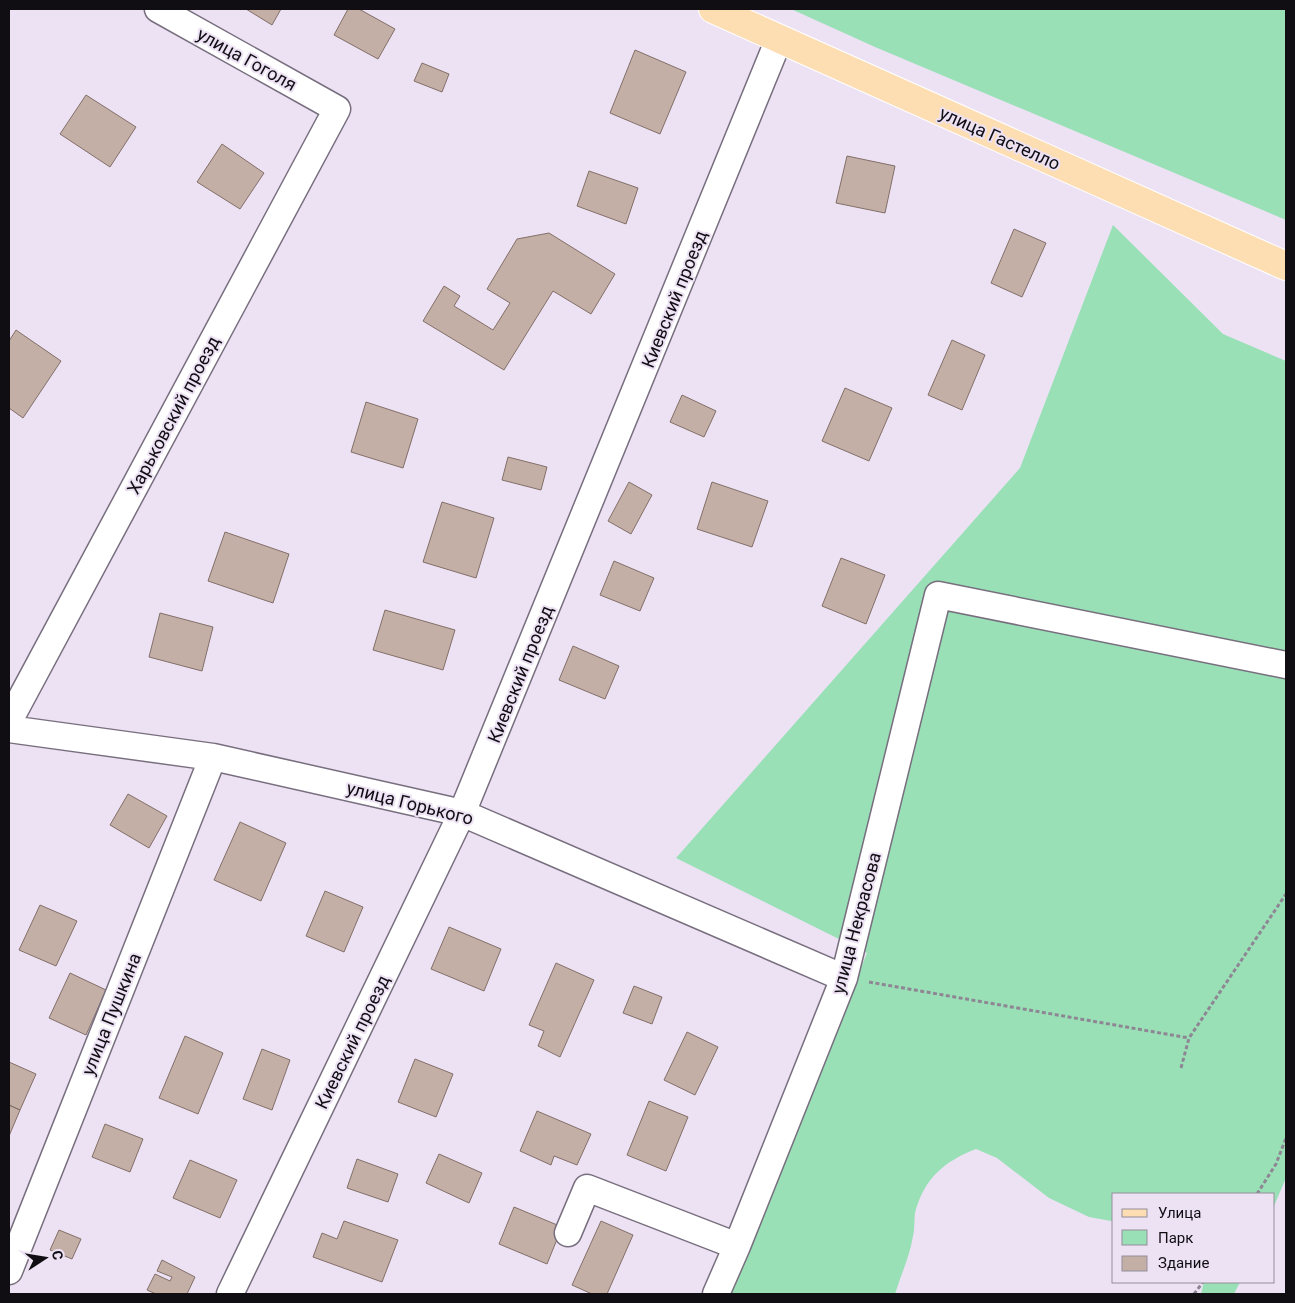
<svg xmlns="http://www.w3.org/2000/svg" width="1295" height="1303" viewBox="0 0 1295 1303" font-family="Roboto,sans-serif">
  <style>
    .green { fill: #99e0b7 }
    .building { fill: #c4afa7; stroke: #826f68 }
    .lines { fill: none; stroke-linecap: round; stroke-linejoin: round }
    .minor-casing { stroke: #776e7e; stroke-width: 29 }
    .primary-casing { stroke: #fff; stroke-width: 30 }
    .path { stroke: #8e8793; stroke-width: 3; stroke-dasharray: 4 2.5; stroke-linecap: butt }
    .minor { stroke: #fff; stroke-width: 26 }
    .primary { stroke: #fdddb2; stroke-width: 28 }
    .labels { text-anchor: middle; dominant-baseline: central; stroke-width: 4; stroke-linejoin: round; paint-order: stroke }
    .street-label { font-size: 18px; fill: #100d13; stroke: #ede2f4 }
  </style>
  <rect width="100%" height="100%" fill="#ede2f4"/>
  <!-- green -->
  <path class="green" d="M791 9H1286V220L875 47Z
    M1113 225 1223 334 1286 361V1178L1274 1206V1194H1114V1220L1111 1221 1089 1217 1049 1198 997 1158 976 1149C945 1161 924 1178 915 1213 914 1220 915 1228 913 1236 910 1255 901 1275 895 1294H728L867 953 676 858 1020 468Z
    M1204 1282H1240L1234 1294H1201Z"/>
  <!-- building -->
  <path class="building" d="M246 9H281L272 25Z
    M348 9H359L395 29 378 59 334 35Z
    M635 50 686 72 660 134 610 113Z
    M422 63 449 74 442 92 414 81Z
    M86 95 136 127 110 167 60 134Z
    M222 144 264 173 240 209 197 182Z
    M847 156 895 166 885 213 836 203Z
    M589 171 638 188 626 224 577 206Z
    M1014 229 1046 243 1022 297 991 283Z
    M549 233 615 274 591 314 553 291 504 370 423 321 444 286 460 296 454 306 493 330 510 303 487 289 517 239Z
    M16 330 61 361 23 418 9 408V341Z
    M952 340 985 355 962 410 928 395Z
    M845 388 892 408 869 461 822 441Z
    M682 395 716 411 704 437 670 422Z
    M366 402 418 419 403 468 351 452Z
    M508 457 547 467 541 490 502 480Z
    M629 482 652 495 631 534 608 521Z
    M712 482 768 501 752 547 697 529Z
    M442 502 494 518 476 578 423 562Z
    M225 532 289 554 273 603 208 581Z
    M841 558 885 575 866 624 822 606Z
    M614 561 654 578 640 611 600 595Z
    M385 610 455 630 443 670 373 650Z
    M160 613 213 627 202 671 149 657Z
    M573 646 619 666 605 699 559 680Z
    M128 794 167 816 149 848 110 825Z
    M240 822 286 843 261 901 214 880Z
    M325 891 363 907 344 952 306 936Z
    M40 905 77 921 56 966 19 950Z
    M449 927 501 949 484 991 431 969Z
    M556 963 594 980 560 1057 538 1046 544 1031 529 1025Z
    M70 973 106 990 86 1035 49 1018Z
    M634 986 662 997 652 1024 623 1013Z
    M687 1032 718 1047 695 1095 664 1080Z
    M185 1036 223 1053 198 1114 159 1098Z
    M262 1049 290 1060 272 1110 243 1099Z
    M415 1059 453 1074 436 1117 398 1102Z
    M9 1062 36 1074 20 1110 9 1105Z
    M649 1101 688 1117 666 1171 627 1155Z
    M9 1105 20 1110 9 1136Z
    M537 1111 591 1134 577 1165 554 1156 551 1165 520 1151Z
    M105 1124 143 1139 130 1172 92 1157Z
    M439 1154 482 1173 469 1203 426 1183Z
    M357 1159 398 1174 388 1202 347 1188Z
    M190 1160 237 1180 220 1218 173 1198Z
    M514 1207 562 1227 547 1264 499 1244Z
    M344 1221 398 1240 382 1282 313 1257 322 1233 337 1239Z
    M601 1221 633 1235 607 1294H592L572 1285Z
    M59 1230 81 1239 72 1259 50 1250Z
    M162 1260 195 1277 187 1294H156L147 1290 155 1274 170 1281 172 1277 157 1271Z"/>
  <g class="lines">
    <defs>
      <path id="minor" d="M9 721 337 109 158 9
        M9 729 213 757 462 813 844 978
        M568 1233 587 1188 737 1246
        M9 1271 213 757
        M230 1294 462 813 779 39
        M716 1294 737 1246 844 978 938 595 1286 665"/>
      <path id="primary" d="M713 9 1286 266"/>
    </defs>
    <!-- minor casing -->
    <use href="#minor" class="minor-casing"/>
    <!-- primary casing -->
    <use href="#primary" class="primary-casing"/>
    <!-- path -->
    <path class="path" d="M869 982 1189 1038
      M1181 1068 1189 1038 1286 894
      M1257 1194 1276 1164 1286 1138
      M1194 1294 1203 1282"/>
    <!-- minor -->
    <use href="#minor" class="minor"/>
    <!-- primary -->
    <use href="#primary" class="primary"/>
  </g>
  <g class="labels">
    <!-- street labels -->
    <g class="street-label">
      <text transform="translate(247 59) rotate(29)">улица Гоголя</text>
      <text transform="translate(1000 138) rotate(24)">улица Гастелло</text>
      <text transform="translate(674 299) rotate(-68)">Киевский проезд</text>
      <text transform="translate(173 415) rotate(-62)">Харьковский проезд</text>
      <text transform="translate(520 674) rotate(-68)">Киевский проезд</text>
      <text transform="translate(410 803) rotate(14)">улица Горького</text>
      <text transform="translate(856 923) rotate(-75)">улица Некрасова</text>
      <text transform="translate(111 1014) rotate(-68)">улица Пушкина</text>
      <text transform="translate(352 1042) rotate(-64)">Киевский проезд</text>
    </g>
  </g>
  <!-- border -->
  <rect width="1295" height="1303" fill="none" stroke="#100d13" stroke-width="20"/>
  <!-- legend -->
  <rect x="1112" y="1193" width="162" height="90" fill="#ede2f4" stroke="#958d9a"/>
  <rect x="1122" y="1209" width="25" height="8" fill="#fdddb2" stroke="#958d9a"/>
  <text x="1158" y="1218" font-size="15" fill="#100d13">Улица</text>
  <rect x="1122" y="1230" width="25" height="15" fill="#99e0b7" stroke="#958d9a"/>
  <text x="1158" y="1243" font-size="15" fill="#100d13">Парк</text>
  <rect x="1122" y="1256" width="25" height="15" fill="#c4afa7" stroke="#958d9a"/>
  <text x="1158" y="1268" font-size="15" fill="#100d13">Здание</text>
  <!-- north arrow -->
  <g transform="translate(45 1258) rotate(78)" stroke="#ede2f4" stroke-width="4" paint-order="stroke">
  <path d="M0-4L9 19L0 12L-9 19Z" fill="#100d13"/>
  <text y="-8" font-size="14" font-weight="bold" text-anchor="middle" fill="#100d13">С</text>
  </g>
</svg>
